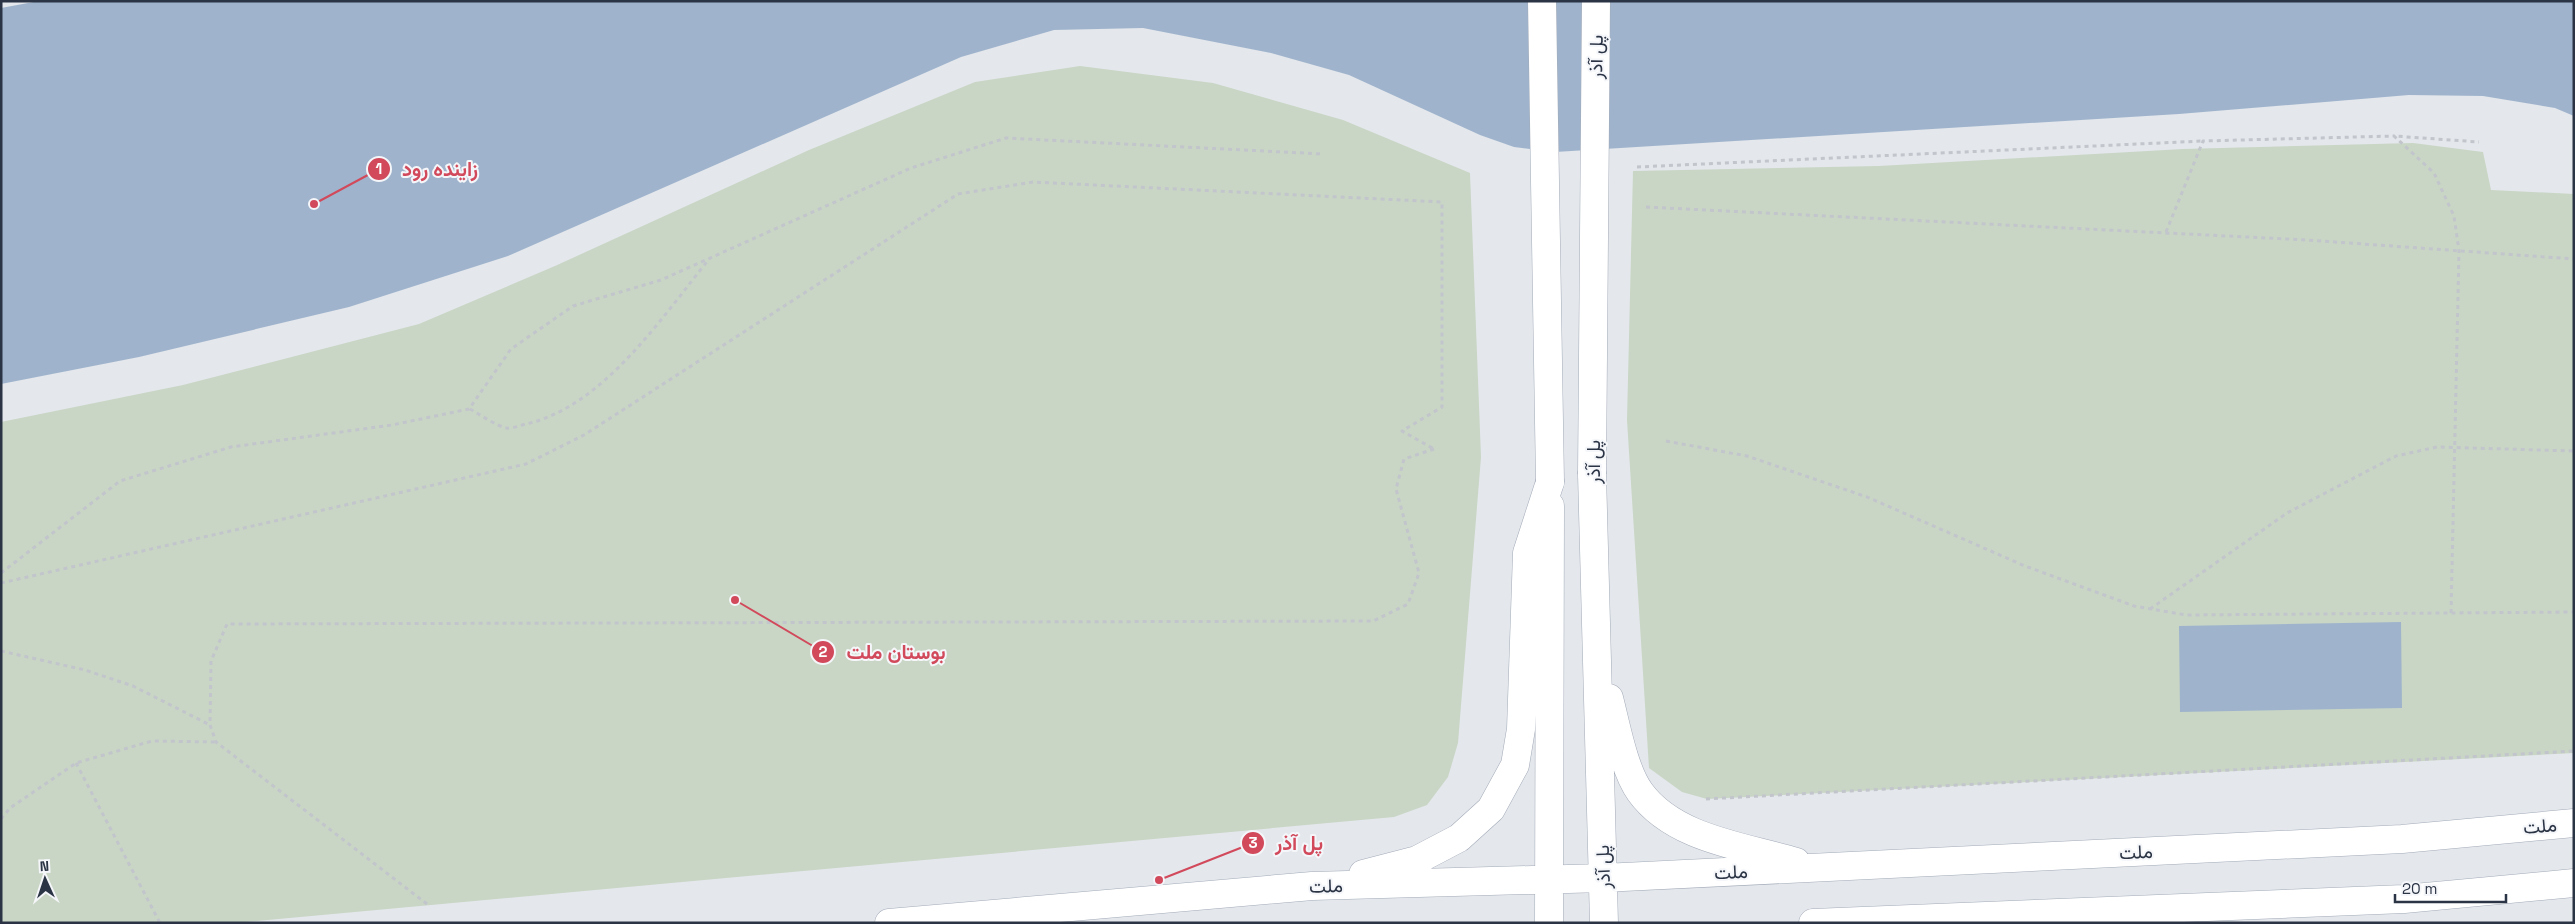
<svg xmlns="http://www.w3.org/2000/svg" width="2575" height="924" viewBox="0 0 2575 924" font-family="'Space Grotesk',Vazirmatn,sans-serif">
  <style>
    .green { fill: #c9d6c5 }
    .water { fill: #9fb4cc }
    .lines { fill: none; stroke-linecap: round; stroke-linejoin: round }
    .major-casing { stroke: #a3abb8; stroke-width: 29 }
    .path { stroke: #c2c5cb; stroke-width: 3; stroke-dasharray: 4 4; stroke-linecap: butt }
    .major { stroke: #fff; stroke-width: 28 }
    .major-bridge-casing { stroke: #a3abb8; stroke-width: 29; stroke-linecap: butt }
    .major-bridge { stroke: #fff; stroke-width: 28 }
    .labels { text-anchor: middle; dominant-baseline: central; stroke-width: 4; stroke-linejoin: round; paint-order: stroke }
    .street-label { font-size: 19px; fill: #2b3445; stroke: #f4f6f9 }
    .leader { fill: none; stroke: #d1495b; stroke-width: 2 }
    .callout-dot { fill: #d1495b; stroke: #f4f6f9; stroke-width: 2 }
    .mark-label { font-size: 15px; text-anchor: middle; font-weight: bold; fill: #fff }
    .callout-label { font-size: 20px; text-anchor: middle; font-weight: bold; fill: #d1495b; stroke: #f4f6f9; stroke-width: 4; stroke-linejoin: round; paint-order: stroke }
  </style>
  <rect width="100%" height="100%" fill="#e4e7ec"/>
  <!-- green -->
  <path class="green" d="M1080 66 1213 83 1343 120 1470 173 1481 457 1458 743 1448 777 1427 805 1394 817 235 923H1V422L183 385 419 324 555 266 809 150 975 82Z
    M2413 143 2483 152 2491 190 2574 194V753L1707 799 1682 792 1649 768 1627 420 1633 171 1879 166 2183 149Z"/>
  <!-- water -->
  <path class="water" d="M39 1H2574V116L2555 108 2483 96 2409 95 2179 114 1555 152 1514 147 1480 135 1349 75 1271 53 1143 28 1054 30 961 57 508 256 349 307 139 357 1 384V8Z
    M2401 622 2402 708 2180 712 2179 626Z"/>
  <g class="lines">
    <defs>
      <path id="major" d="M1592 474 1604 923
        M1609 698C1616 725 1624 770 1640 792 1674 839 1743 846 1796 862
        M1363 874 1417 860 1459 838 1491 809 1515 765 1521 729 1527 553 1550 482
        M889 923 1312 886 1603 878 2402 839 2574 823
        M1549 923 1550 506
        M1813 923 2404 899 2574 883"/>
    </defs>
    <!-- major casing -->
    <use href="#major" class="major-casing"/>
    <!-- path -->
    <path class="path" d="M1637 167 2203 141
      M1646 207 2307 240 2574 259
      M2166 232 2203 141 2394 136
      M470 409C479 414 498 427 507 428 512 429 521 425 526 424 603 407 662 317 710 258
      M1666 441 1747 456 1867 497 2025 566 2134 606 2186 615 2574 612
      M1 573 120 481 231 447 392 425 469 409 511 349 573 306 661 280 911 168 1006 138 1323 154
      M1 583 526 464 584 435 958 194 1033 182 1442 202V407L1402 431 1434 449
      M2150 609 2287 513 2396 456 2437 447 2574 451
      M2451 613 2459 251 2454 216 2434 173 2394 136 2479 142
      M1 651 85 670 133 686 210 725
      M76 763 160 923
      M1706 799 2574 751
      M1 819 10 808 76 763 152 741 216 742
      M427 904 216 742 210 725 211 661 227 624 1373 621 1408 604 1419 573 1396 489 1404 459 1434 449"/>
    <!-- major -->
    <use href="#major" class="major"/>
    <defs>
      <path id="major-bridge" d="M1542 1 1550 482
        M1592 474 1596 1"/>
    </defs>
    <!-- major-bridge casing -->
    <use href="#major-bridge" class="major-bridge-casing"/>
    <!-- major-bridge -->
    <use href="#major-bridge" class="major-bridge"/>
  </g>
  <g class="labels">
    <!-- street labels -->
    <g class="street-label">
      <text transform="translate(1596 57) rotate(-89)">پل آذر</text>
      <text transform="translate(1593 462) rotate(-90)">پل آذر</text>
      <text transform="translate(2540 826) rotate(-5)">ملت</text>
      <text transform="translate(2136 852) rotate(-3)">ملت</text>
      <text transform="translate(1603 867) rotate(-92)">پل آذر</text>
      <text transform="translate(1731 872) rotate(-3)">ملت</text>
      <text transform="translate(1326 886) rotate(-2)">ملت</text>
    </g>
  </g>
  <!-- callouts -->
  <path class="leader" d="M314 204L379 169M735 600L823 652M1159 880L1253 843"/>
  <g class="callout-dot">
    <circle cx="314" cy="204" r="5"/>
    <circle cx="735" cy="600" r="5"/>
    <circle cx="1159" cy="880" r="5"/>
    <circle cx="379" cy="169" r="12"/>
    <circle cx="823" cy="652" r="12"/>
    <circle cx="1253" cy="843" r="12"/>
  </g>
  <g class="mark-label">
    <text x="379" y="174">1</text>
    <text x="823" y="657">2</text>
    <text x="1253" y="848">3</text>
  </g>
  <g class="callout-label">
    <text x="440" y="176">زاینده رود</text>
    <text x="896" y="659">بوستان ملت</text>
    <text x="1299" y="850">پل آذر</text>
  </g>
  <!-- border -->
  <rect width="2575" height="924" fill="none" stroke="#2b3445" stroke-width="5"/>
  <!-- north arrow -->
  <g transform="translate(45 879) rotate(357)" stroke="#f4f6f9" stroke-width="4" paint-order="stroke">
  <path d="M0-4L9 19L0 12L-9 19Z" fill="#2b3445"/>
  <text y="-8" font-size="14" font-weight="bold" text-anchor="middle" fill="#2b3445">N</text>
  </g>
  <!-- scale -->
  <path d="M2395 894v8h111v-8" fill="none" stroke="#2b3445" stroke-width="2.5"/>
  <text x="2402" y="894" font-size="15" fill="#2b3445" stroke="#f4f6f9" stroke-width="4" paint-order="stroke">20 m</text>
</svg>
